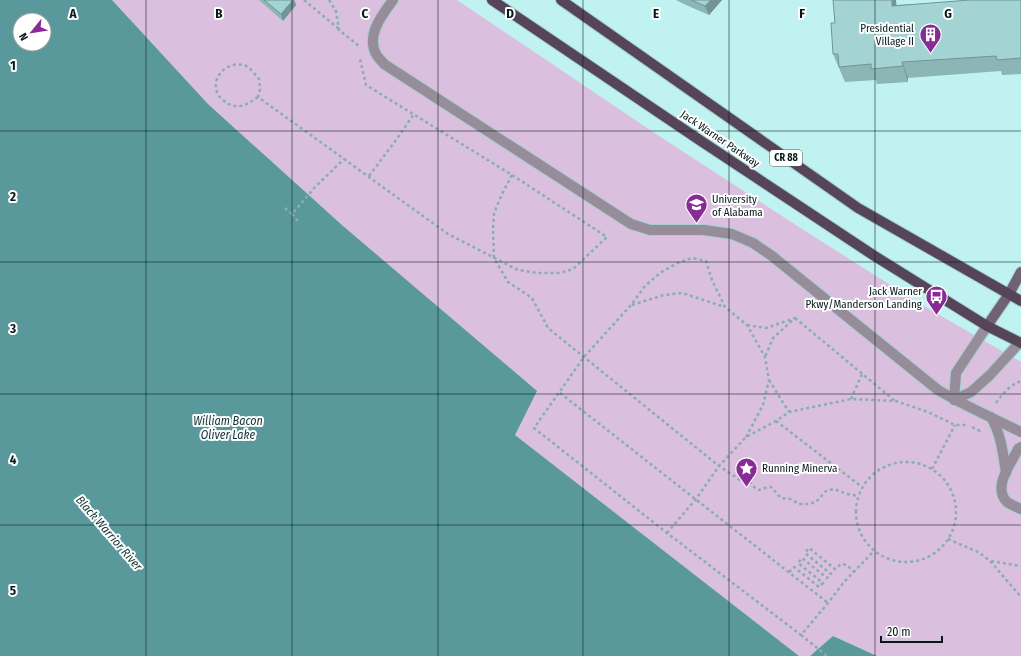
<svg xmlns="http://www.w3.org/2000/svg" width="1021" height="656" viewBox="0 0 1021 656" font-family="'Fira Sans Condensed',sans-serif">
  <style>
    .green { fill: #dbbfde }
    .water { fill: #59999b; fill-rule: evenodd }
    .lines { fill: none; stroke-linecap: round; stroke-linejoin: round }
    .lane-casing { stroke: #a3cfcf; stroke-width: 12 }
    .secondary-casing { stroke: #a3cfcf; stroke-width: 12 }
    .primary-casing { stroke: #a3cfcf; stroke-width: 12 }
    .path { stroke: #88afaf; stroke-width: 2.5; stroke-dasharray: 3 3; stroke-linecap: butt }
    .lane { stroke: #978c99; stroke-width: 10 }
    .secondary { stroke: #716273; stroke-width: 10 }
    .primary { stroke: #564459; stroke-width: 10 }
    .wall { fill: #8cb5b5 }
    .shaded-wall { fill: #729494 }
    .building { fill: #a3d3d3; stroke: #729494 }
    .grid { fill: none; stroke: #061819; stroke-width: 1; stroke-opacity: 0.55 }
    .labels { text-anchor: middle; dominant-baseline: central; stroke-width: 4; stroke-linejoin: round; paint-order: stroke }
    .shield { fill: #fff; stroke: #515d5e; stroke-width: 1 }
    .shield-label { font-size: 10px; font-weight: bold; fill: #061819 }
    .poi-label { font-size: 11px; fill: #061819; stroke: #fff; text-anchor: end }
    .street-label { font-size: 11px; fill: #061819; stroke: #fff }
    .water-label { font-size: 12px; font-style: italic; fill: #103132; stroke: #fff }
    .grid-label { font-size: 13px; text-anchor: middle; font-weight: bold; fill: #061819; stroke: #fff; stroke-width: 4; stroke-linejoin: round; paint-order: stroke }
  </style>
  <rect width="100%" height="100%" fill="#c1f2f2"/>
  <!-- green -->
  <path class="green" d="M112 0H457L656 134 799 227 917 302 1021 362V656H877L833 636 810 656H799L515 435 343 226 208 104Z"/>
  <!-- water -->
  <path class="water" d="M0 0H112L208 104 343 226 537 391 515 435 799 656H0ZM20 20H44V44H20Z
    M833 636 877 656H810Z"/>
  <g class="lines">
    <defs>
      <path id="lane" d="M393 0C382 15 366 35 376 54 378 58 382 61 384 64L631 224 650 230H704L732 234 753 243 772 256 938 390C965 406 993 418 1021 432
        M954 400 971 392 990 375 1020 342
        M954 400 956 373 987 326
        M991 417C1001 434 1003 453 1006 473
        M1021 447 1018 449C1011 464 992 487 1007 502 1011 505 1017 507 1021 509"/>
      <path id="secondary" d="M987 326 1009 294 1021 272"/>
      <path id="primary" d="M492 0 698 139 873 255 987 326 1021 343
        M561 0 858 208 1021 301"/>
    </defs>
    <!-- lane casing -->
    <use href="#lane" class="lane-casing"/>
    <!-- secondary casing -->
    <use href="#secondary" class="secondary-casing"/>
    <!-- primary casing -->
    <use href="#primary" class="primary-casing"/>
    <!-- path -->
    <path class="path" d="M304 0 339 29
      M329 0 336 11 339 30 359 46
      M258 97C245 106 236 111 223 100 219 97 216 92 216 87 214 72 233 60 246 66 251 68 255 75 259 79L260 89 258 97 448 234 518 270 538 273H560L573 269 607 237 512 175 366 85 360 59
      M512 175 502 194 494 213 493 230 494 258 508 282 532 298 548 328 719 466 740 480 746 481 751 483 755 488 759 490 768 487H771L781 498 790 499 799 504H808L816 502 826 491 834 489 847 494 858 496
      M369 176 399 136 413 115
      M285 208 292 214 315 187 344 159
      M292 214 298 221
      M632 305 664 295 682 293 725 307
      M795 318 895 401
      M747 325 766 328 795 318 773 338 765 357
      M769 380 789 412
      M560 393 828 603
      M851 399 862 374
      M996 403C1003 393 1010 385 1021 381
      M776 421 862 487
      M972 427 980 431 981 429
      M746 437 763 405 769 380 765 357 747 325 725 307 712 280 706 261 692 258 677 263 660 273 645 286 631 305 584 357 534 428 667 533 801 635 828 603 844 582 874 551
      M856 512a50 50 0 1 1 100 0a50 50 0 1 1-100 0Z
      M932 469 955 425
      M667 533 696 499 719 466 746 437 776 421 789 412 851 399 896 401 928 412 955 425H967
      M948 539 980 553 990 561 1021 597
      M991 561 1021 566
      M789 572 794 567 819 587 823 583 798 563 802 558 827 578 831 574 805 553 809 548 835 569 841 564 847 565 854 572
      M801 635 827 656"/>
    <!-- lane -->
    <use href="#lane" class="lane"/>
    <!-- secondary -->
    <use href="#secondary" class="secondary"/>
    <!-- primary -->
    <use href="#primary" class="primary"/>
  </g>
  <!-- wall -->
  <path class="wall" d="M259 0H294L296 5 283 21Z
    M676 0H722L709 15 686 5Z
    M1021 0V74L1002 75 1001 71 908 78V82L877 84 876 80 845 82 833 54 835 23 897 5Z"/>
  <!-- shaded-wall -->
  <path class="shaded-wall" d="M293 0H294L296 5 283 21 281 14Z
    M711 0H722L709 15 705 6Z
    M892 0H896L898 21 892 6Z
    M902 62 908 78V82L903 66Z"/>
  <!-- building -->
  <path class="building" d="M264 0H293L281 14Z
    M691 0H711L705 6Z
    M833 0H892V6L970 0H1021V58L997 60 996 56 902 62 903 66 871 69V64L839 67 838 54H833L831 23H835Z"/>
  <!-- grid -->
  <path class="grid" d="M146 0V656M292 0V656M438 0V656M583 0V656M729 0V656M875 0V656M0 131H1021M0 262H1021M0 394H1021M0 525H1021"/>
  <!-- icons -->
  <defs>
    <symbol id="building-pin" viewBox="-11 -11 22 30"><path d="M0 17L-7.5 6A9.5 9.5 0 1 1 7.5 6Z" fill="#892b96" stroke="#fff"/><path d="M-4-6H4V6H1V3H-1V6H-4ZM-2.5-4.3h1.7v1.8h-1.7ZM.8-4.3h1.7v1.8H.8ZM-2.5-1h1.7V.8h-1.7ZM.8-1h1.7V.8H.8Z" fill="#fff"/></symbol>
    <symbol id="university-pin" viewBox="-11 -11 22 30"><path d="M0 17L-7.5 6A9.5 9.5 0 1 1 7.5 6Z" fill="#892b96" stroke="#fff"/><path d="M0-5L7-2L0 1L-7-2ZM-4 1L0 2.5L4 1V4Q0 6-4 4Z" fill="#fff"/></symbol>
    <symbol id="bus-pin" viewBox="-11 -11 22 30"><path d="M0 17L-7.5 6A9.5 9.5 0 1 1 7.5 6Z" fill="#892b96" stroke="#fff"/><path d="M-5-6H5V4H4V6H2V4H-2V6H-4V4H-5ZM-3.5-4V0h7V-4ZM-3.5 1.2v1.5H-2V1.2ZM2 1.2v1.5H3.5V1.2Z" fill="#fff"/></symbol>
    <symbol id="sight-pin" viewBox="-11 -11 22 30"><path d="M0 17L-7.5 6A9.5 9.5 0 1 1 7.5 6Z" fill="#892b96" stroke="#fff"/><path d="M0-6L1.8-2.2L6-1.7L2.9 1.2L3.7 5.4L0 3.3L-3.7 5.4L-2.9 1.2L-6-1.7L-1.8-2.2Z" fill="#fff"/></symbol>
  </defs>
  <g fill-rule="evenodd">
    <use href="#building-pin" x="918" y="22" width="25" height="34"/>
    <use href="#university-pin" x="684" y="192" width="25" height="34"/>
    <use href="#bus-pin" x="924" y="284" width="25" height="34"/>
    <use href="#sight-pin" x="734" y="456" width="25" height="34"/>
  </g>
  <g class="labels">
    <!-- shield labels -->
    <rect class="shield" x="770" y="150" width="32" height="16" rx="3"/>
    <g class="shield-label">
      <text x="786" y="158">CR 88</text>
    </g>
    <!-- poi labels -->
    <g class="poi-label">
      <text x="914" y="28">Presidential<tspan x="914" dy="13">Village II</tspan></text>
      <text x="712" y="199" text-anchor="start">University<tspan x="712" dy="13">of Alabama</tspan></text>
      <text x="922" y="291">Jack Warner<tspan x="922" dy="13">Pkwy/Manderson Landing</tspan></text>
      <text x="762" y="468" text-anchor="start">Running Minerva</text>
    </g>
    <!-- street labels -->
    <g class="street-label">
      <text transform="translate(720 139) rotate(34)">Jack Warner Parkway</text>
    </g>
    <!-- water labels -->
    <g class="water-label">
      <text x="228" y="421">William Bacon<tspan x="228" dy="14">Oliver Lake</tspan></text>
      <text transform="translate(109 533) rotate(49)">Black Warrior River</text>
    </g>
  </g>
  <g class="grid-label">
    <text x="73" y="18">A</text>
    <text x="219" y="18">B</text>
    <text x="365" y="18">C</text>
    <text x="510" y="18">D</text>
    <text x="656" y="18">E</text>
    <text x="802" y="18">F</text>
    <text x="948" y="18">G</text>
    <text x="13" y="70">1</text>
    <text x="13" y="201">2</text>
    <text x="13" y="333">3</text>
    <text x="13" y="464">4</text>
    <text x="13" y="595">5</text>
  </g>
  <!-- north arrow -->
  <g transform="translate(32 32) rotate(240)"><circle r="19" fill="#ffffff" stroke="#9ba3a3"/>
  <path d="M0-3L7 15L0 10L-7 15Z" fill="#892b96"/>
  <text y="-6" font-size="11" font-weight="bold" text-anchor="middle" fill="#061819">N</text>
  </g>
  <!-- scale -->
  <path d="M881 636v6h61v-6" fill="none" stroke="#061819" stroke-width="2"/>
  <text x="887" y="636" font-size="12" fill="#061819" stroke="#ffffff" stroke-width="3" paint-order="stroke">20 m</text>
</svg>
